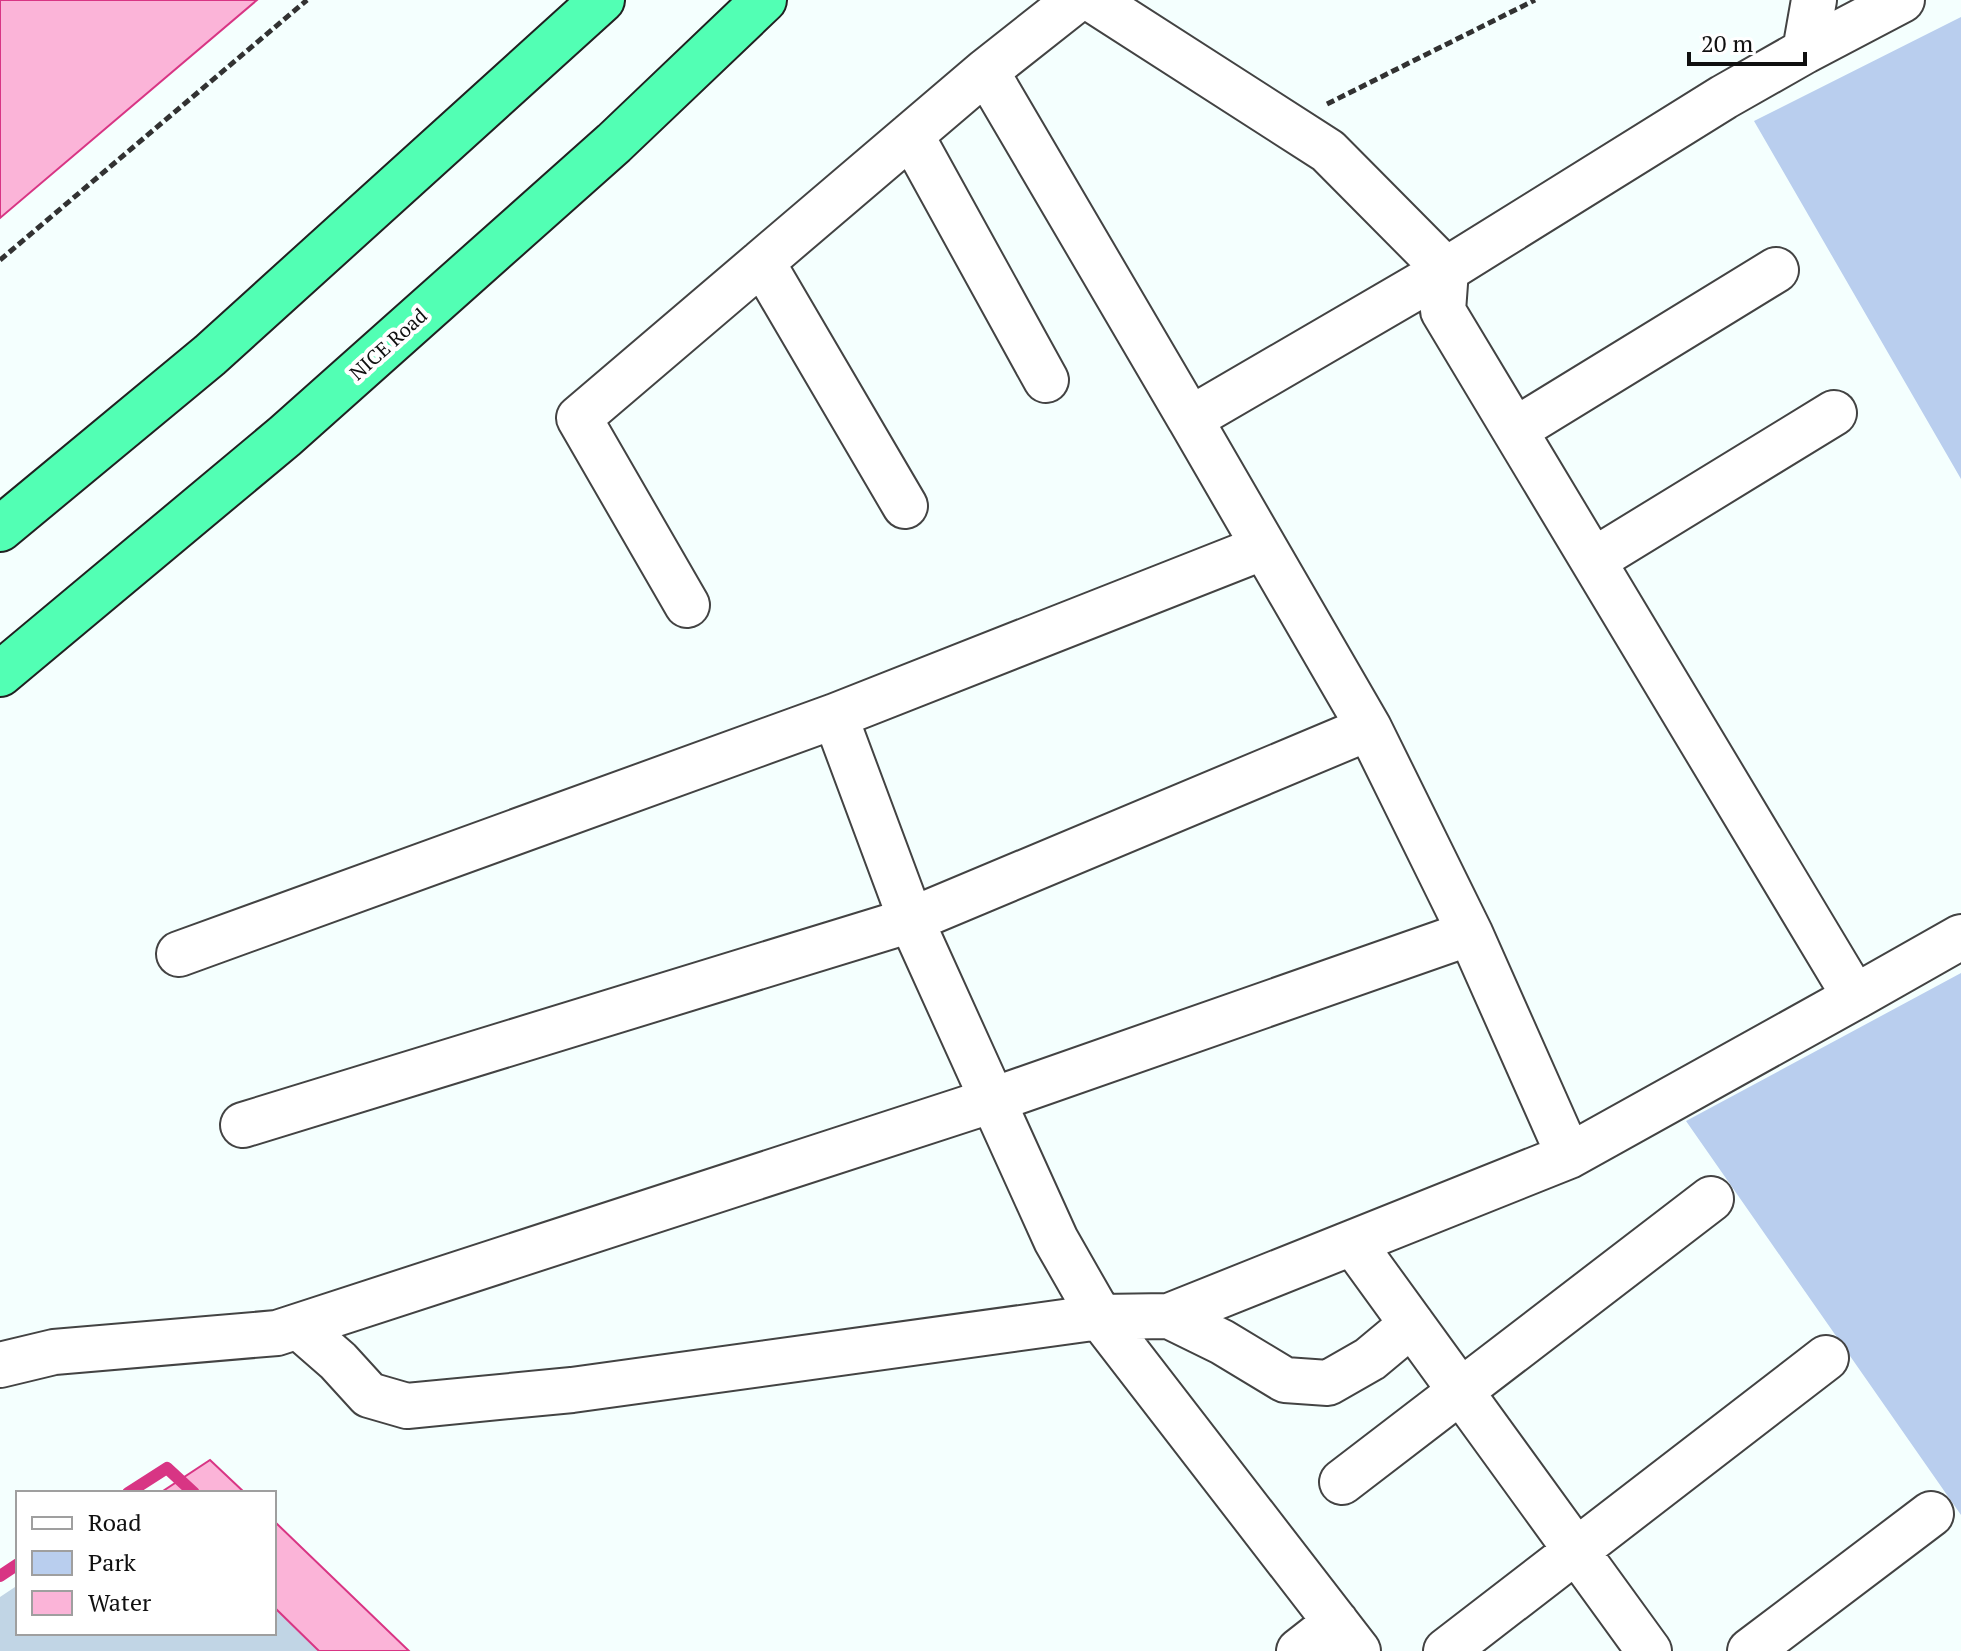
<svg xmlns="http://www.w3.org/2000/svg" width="1961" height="1651" viewBox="0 0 1961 1651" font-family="'PT Serif',serif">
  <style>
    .green { fill: #b9ceee }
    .cemetery { fill: #c1d5e5 }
    .water { fill: #fbb4d8; stroke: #d83584; stroke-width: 2 }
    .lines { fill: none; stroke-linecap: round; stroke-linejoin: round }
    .stream { stroke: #d83584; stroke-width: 12 }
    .minor-casing { stroke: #434343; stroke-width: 48 }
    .highway-casing { stroke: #212121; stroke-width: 48 }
    .path { stroke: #323232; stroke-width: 5; stroke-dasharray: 8 4; stroke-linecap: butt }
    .minor { stroke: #fff; stroke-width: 44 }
    .highway { stroke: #52ffb4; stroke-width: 44 }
    .labels { text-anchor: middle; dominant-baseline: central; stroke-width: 8; stroke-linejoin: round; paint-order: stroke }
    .street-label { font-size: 20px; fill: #101010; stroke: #fff }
  </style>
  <rect width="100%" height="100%" fill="#f4fffe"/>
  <!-- green -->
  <path class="green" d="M1961 17V479L1754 121Z
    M1961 973V1515L1686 1121Z"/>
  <!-- cemetery -->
  <path class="cemetery" d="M18 1585V1633H274V1607L319 1651H0V1597Z"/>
  <!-- water -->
  <path class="water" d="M0 0H257L0 218Z
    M210 1460 245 1493H160Z
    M274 1521 409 1651H319L274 1607Z"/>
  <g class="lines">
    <!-- stream -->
    <path class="stream" d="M128 1493 167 1468 194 1493
      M0 1576 18 1564"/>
    <defs>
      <path id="minor" d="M1076 0 986 71 1190 419 1446 270 1724 97 1805 51 1902 0
        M1093 0 1328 151 1446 270 1443 311 1855 997 1961 937
        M1805 51 1814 0
        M911 135 1046 380
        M762 262 905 506
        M1190 419 1369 728 1470 933
        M1515 430 1776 270
        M1594 560 1834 413
        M687 605 579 418 986 71
        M179 954 835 716
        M243 1125 911 920 835 716 1264 547
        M1353 1243 1649 1651
        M1169 1316 1222 1342 1285 1380 1328 1383 1370 1359 1412 1324
        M299 1327 338 1361 369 1395 407 1406 572 1390 1100 1317 1169 1316 1569 1156 1855 997
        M0 1365 54 1352 277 1333 993 1100 1470 933 1569 1156
        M1342 1482 1711 1199
        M1299 1651 1336 1622
        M1358 1651 1100 1317 1056 1240 911 920 1369 728
        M1446 1651 1826 1358
        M1750 1651 1931 1514"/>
      <path id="highway" d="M0 529 210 355 602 0
        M0 674 285 436 614 143 764 0"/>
    </defs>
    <!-- minor casing -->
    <use href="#minor" class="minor-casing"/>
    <!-- highway casing -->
    <use href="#highway" class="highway-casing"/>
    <!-- path -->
    <path class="path" d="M1327 104 1535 0
      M0 260 307 0"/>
    <!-- minor -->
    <use href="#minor" class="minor"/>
    <!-- highway -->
    <use href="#highway" class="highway"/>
  </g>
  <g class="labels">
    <!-- street labels -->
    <g class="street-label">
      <text transform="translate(388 344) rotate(-42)">NICE Road</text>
    </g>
  </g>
  <!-- legend -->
  <rect x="16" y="1491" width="260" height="144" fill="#ffffff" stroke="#9f9f9f" stroke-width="2"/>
  <rect x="32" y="1517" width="40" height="12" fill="#ffffff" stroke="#9f9f9f" stroke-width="2"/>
  <text x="88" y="1531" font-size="24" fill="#101010">Road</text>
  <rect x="32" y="1551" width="40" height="24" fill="#b9ceee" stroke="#9f9f9f" stroke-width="2"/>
  <text x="88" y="1571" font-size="24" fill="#101010">Park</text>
  <rect x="32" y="1591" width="40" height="24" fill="#fbb4d8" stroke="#9f9f9f" stroke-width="2"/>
  <text x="88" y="1611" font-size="24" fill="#101010">Water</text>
  <!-- scale -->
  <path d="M1689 52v12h116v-12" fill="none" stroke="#101010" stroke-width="4"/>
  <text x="1701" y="52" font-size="24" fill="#101010" stroke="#ffffff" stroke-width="6" paint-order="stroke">20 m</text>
</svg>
